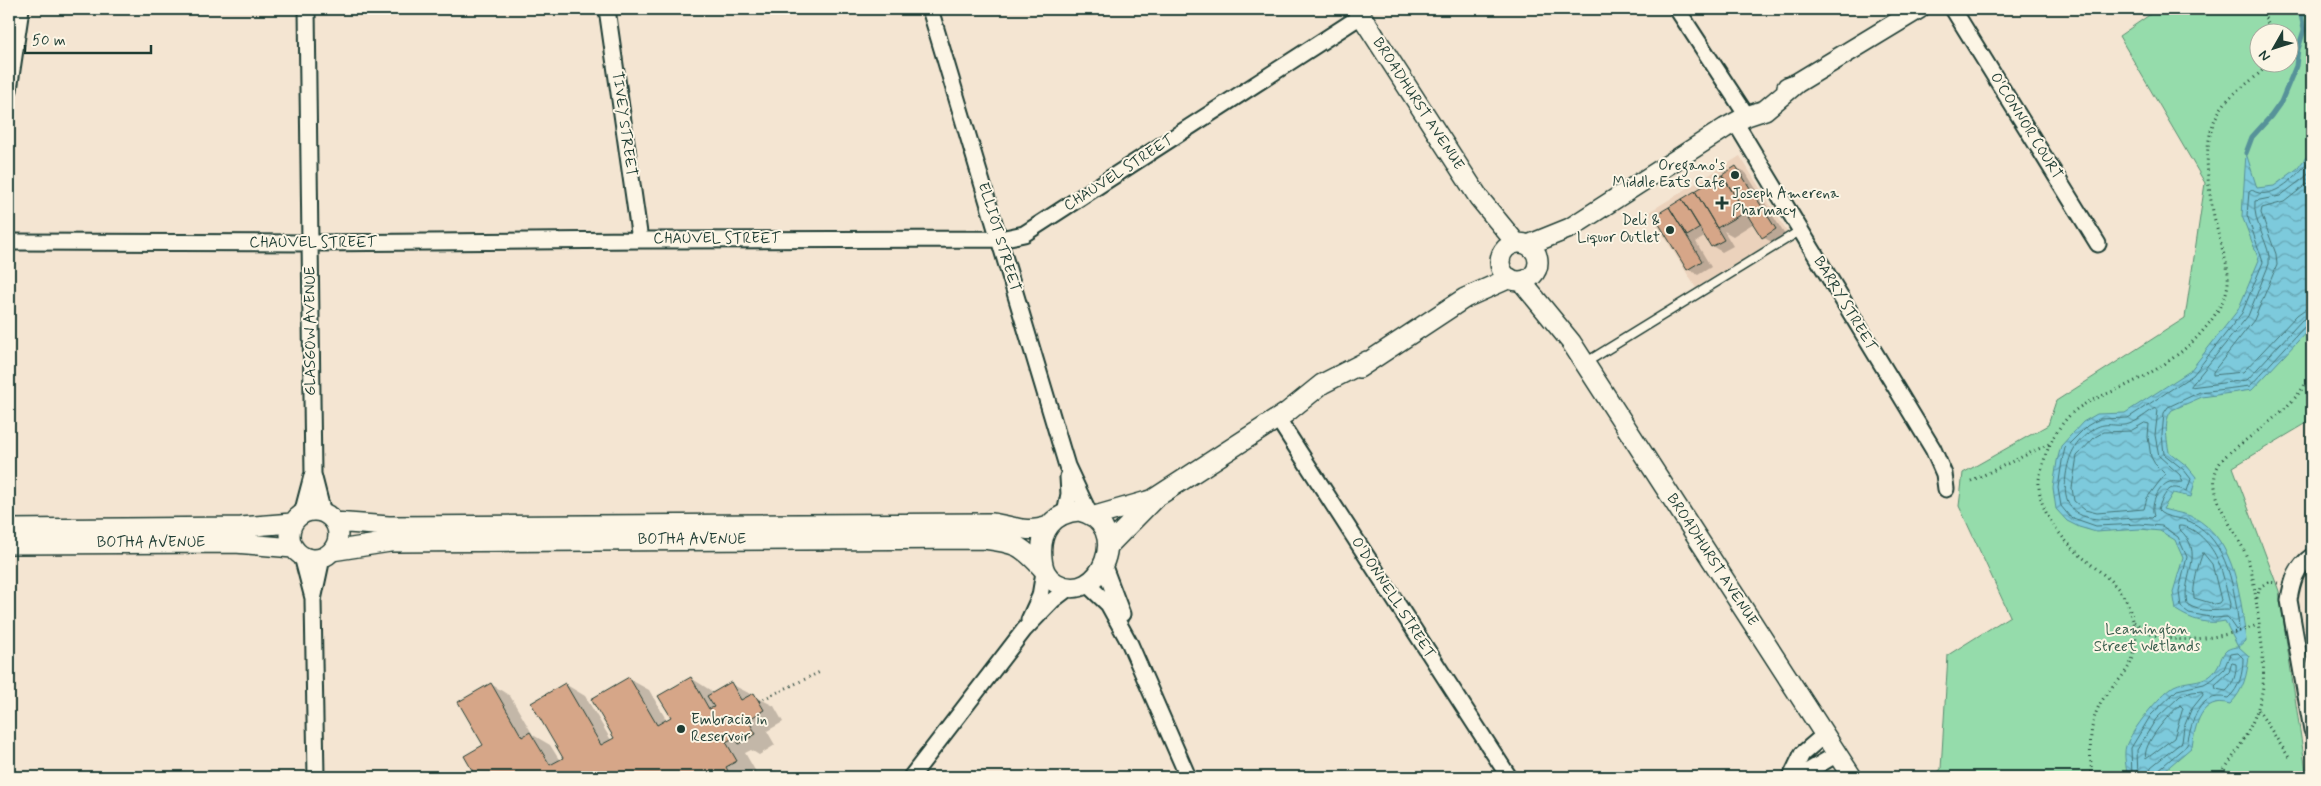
<svg xmlns="http://www.w3.org/2000/svg" width="2321" height="786" viewBox="0 0 2321 786" font-family="Mynerve,sans-serif">
  <style>
    .built { fill: #ebd2bc }
    .park { fill: #95dcab; stroke: #5a8c70; fill-rule: evenodd }
    .water { fill: url(#water-waves); stroke: #579299 }
    .shadow { fill: #0003 }
    .lines { fill: none; stroke-linecap: round; stroke-linejoin: round }
    .shore { stroke: #457577; stroke-width: 1 }
    .stream { stroke: #579299; stroke-width: 5 }
    .building { fill: #d6a688; stroke: #1f3d34 }
    .service-casing { stroke: #1f3d34; stroke-width: 11 }
    .minor-casing { stroke: #1f3d34; stroke-width: 19 }
    .tertiary-casing { stroke: #1f3d34; stroke-width: 22 }
    .path { stroke: #1f3d34; stroke-width: 3; stroke-dasharray: 1 4; stroke-linecap: butt }
    .service { stroke: #fcf5e5; stroke-width: 8 }
    .minor { stroke: #fcf5e5; stroke-width: 15 }
    .tertiary { stroke: #fcf5e5; stroke-width: 19 }
    .poi-dot { fill: #1f3d34; stroke: #fcf5e5; stroke-width: 2 }
    .labels { text-anchor: middle; dominant-baseline: central; stroke-width: 4; stroke-linejoin: round; paint-order: stroke }
    .street-label { font-size: 15px; fill: #1f3d34; stroke: #fcf5e5 }
    .poi-label { font-size: 15px; fill: #1f3d34; stroke: #fcf5e5; text-anchor: end }
    .park-label { font-size: 15px; fill: #375d4c; stroke: #fcf5e5 }
  </style>
  <defs>
    <pattern id="water-waves" width="16" height="10" patternUnits="userSpaceOnUse" patternTransform="scale(1.25)"><rect width="16" height="10" fill="#7dcadc"/><path d="M0 5q4-4 8 0t8 0" fill="none" stroke="#66a5b3"/></pattern>
  </defs>
  <rect width="100%" height="100%" fill="#f4e5d2"/>
  <filter id="ink" filterUnits="userSpaceOnUse"><feTurbulence type="fractalNoise" baseFrequency=".02" numOctaves="2"/><feDisplacementMap in="SourceGraphic" scale="10" xChannelSelector="R" yChannelSelector="G"/><feConvolveMatrix kernelMatrix="1 2 1 2 8 2 1 2 1" color-interpolation-filters="sRGB"/></filter>
  <g filter="url(#ink)">
    <!-- built -->
    <path class="built" d="M1740 156 1787 232 1696 288 1649 212Z"/>
    <!-- park -->
    <path class="park" d="M2158 9H2312V420L2233 467 2279 591 2306 771 2297 777H1932L1941 769 1948 655 2010 616 1959 506 1963 473 2048 425 2056 401 2185 318 2205 183 2119 36ZM2258 32H2288V62H2258Z"/>
    <!-- water -->
    <path class="water" d="M2312 149V326L2252 390 2202 397 2172 410C2163 420 2167 441 2169 452L2187 466 2196 477 2191 497 2173 493 2163 509C2172 512 2184 513 2193 517 2236 539 2241 599 2246 641L2239 647 2249 656C2247 675 2244 690 2230 704 2201 695 2195 726 2192 747L2157 777H2127C2127 768 2123 755 2126 746 2132 730 2159 695 2174 686 2186 680 2200 683 2210 675 2221 667 2220 655 2227 650 2230 648 2235 647 2238 647L2225 621C2208 625 2191 620 2176 610L2173 592 2183 558 2175 540 2160 531 2140 529 2096 532 2079 527 2067 521 2056 509 2053 488 2057 461 2061 446 2083 422 2097 414 2125 413 2190 371 2238 310 2259 260 2242 216 2246 153 2257 188 2274 186 2298 168Z"/>
    <!-- shadow -->
    <path class="shadow" d="M1736 167 1746 173 1785 235 1773 243 1763 237 1754 223 1733 236 1724 231 1733 246 1722 252 1712 246 1706 236 1696 242 1711 267 1698 275 1688 269 1656 217Z
      M691 678 710 690 713 694 731 684 774 706 783 722 767 731 775 745 759 755 751 750 745 753 756 772 747 777H477L466 757 485 746 491 684 510 696 533 735 550 745 560 761 564 758 565 684 585 696 611 740 615 738 629 679 649 690 667 721 672 718Z"/>
    <g class="lines">
      <!-- shore -->
      <path class="shore" d="M2312 157C2301 172 2272 204 2252 190L2249 192 2247 215 2263 262 2242 313 2193 375 2128 418 2099 419 2087 426 2065 448 2062 461 2058 488 2061 506 2070 517 2096 526 2140 524 2162 526 2178 537 2187 557 2179 591 2181 607 2189 613 2215 618 2227 617 2236 630 2239 628C2235 591 2228 540 2191 522 2181 517 2165 519 2158 510 2159 505 2165 492 2170 489 2175 486 2183 490 2187 491L2191 479 2184 470 2164 454 2162 435 2164 413 2168 407 2200 392 2250 386 2307 324 2312 323
        M2312 168 2305 177 2280 196 2255 201C2252 224 2272 246 2269 264L2248 316 2190 387 2247 380 2302 320 2312 316
        M2312 180 2284 202 2262 208 2261 213 2276 254 2277 265 2254 320 2213 372V375L2243 372 2297 315 2304 310 2312 309
        M2155 408 2158 410 2155 435 2159 456 2180 475 2183 482C2178 483 2173 480 2167 483 2157 489 2150 506 2154 516L2152 518C2114 516 2058 535 2066 475 2069 455 2074 443 2092 430 2106 420 2115 428 2129 424 2138 421 2147 413 2155 408Z
        M2145 423 2149 424 2148 437 2151 457 2155 464 2165 474 2147 498 2144 509 2097 513 2085 510 2074 501 2072 488 2077 456 2095 437 2104 432 2130 431Z
        M2179 526C2195 525 2213 547 2218 561 2224 575 2226 590 2230 604L2229 610C2215 610 2200 613 2187 604 2181 576 2207 553 2179 529Z
        M2203 553 2212 564 2221 600 2219 603 2214 604 2194 598C2192 588 2199 561 2203 553Z
        M2232 663 2236 664C2237 672 2233 686 2226 691L2216 689 2215 685 2229 672Z
        M2180 705 2183 708 2174 738 2146 759C2141 745 2169 714 2180 705Z
        M2132 777 2131 748 2151 715 2177 690 2204 684 2213 679 2224 669 2230 654 2238 653 2243 658C2243 672 2240 688 2228 698 2198 691 2192 721 2187 745L2156 772 2154 777
        M2138 777 2137 750 2156 719 2180 696 2192 692 2202 691 2203 695 2191 710 2184 727 2182 742 2151 767 2148 777"/>
      <!-- stream -->
      <path class="stream" d="M2246 153 2252 137 2271 116 2281 102 2296 66 2298 49 2304 30 2300 9"/>
    </g>
    <!-- building -->
    <path class="building" d="M1736 166 1776 229 1762 238 1722 175Z
      M1722 175 1745 212 1717 228 1695 191Z
      M1695 191 1724 240 1711 247 1682 199Z
      M1682 199 1700 228 1687 236 1669 207Z
      M1669 207 1702 261 1687 270 1654 216Z
      M629 677 657 725 671 717 658 696 691 677 709 709 714 707 707 696 731 682 741 700 754 693 764 710 748 720 756 734 739 744 735 737 726 742 737 761 726 767 728 771 721 775 722 777H476L464 756 483 745 458 702 491 683 522 737 530 732 550 765 563 758 531 703 565 683 601 745 614 738 591 699Z"/>
    <g class="lines">
      <defs>
        <path id="service" d="M1585 363 1801 230"/>
        <path id="minor" d="M307 9 313 474 323 513
          M607 9 640 240
          M930 9 1067 466 1089 513
          M1677 9 1747 116
          M1953 9 2098 244
          M9 90 21 9
          M1735 122 1933 449 1944 474 1946 489
          M9 242 311 243 640 240 1000 239 1024 234 1361 16
          M1278 419 1509 777
          M302 514 312 476
          M1065 514 1069 494 1068 477
          M302 556 313 598
          M2312 556C2296 567 2292 581 2289 600L2312 730
          M1103 564 1122 614
          M1087 584 1108 604 1130 644 1188 777
          M1029 620 1040 596 1044 572
          M316 777 313 600 322 558
          M911 777 1024 630 1053 600 1070 587
          M1791 777 1802 754 1824 735
          M1802 777 1805 773 1837 754"/>
        <path id="tertiary" d="M1357 9 1479 198 1516 243
          M1787 87 1797 83 1919 9
          M1500 262a19 19 0 1 1 38 0a19 19 0 1 1-38 0Z
          M1528 245 1570 228 1725 128 1747 116 1765 110 1797 83
          M1521 281 1571 342 1852 777
          M1359 368 1465 298 1510 278
          M290 535a24 24 0 1 1 48 0a24 24 0 1 1-48 0Z
          M1079 511C1134 523 1100 608 1056 583 1046 577 1043 569 1042 558 1039 531 1053 513 1079 511Z
          M1095 516 1151 500
          M334 522 389 526 991 523C1015 526 1024 534 1049 526
          M9 529 241 527 292 523
          M9 544 235 543 293 548
          M1109 545 1155 498 1286 413 1322 384 1367 361
          M332 551 390 542 984 539C1016 543 1021 545 1043 569"/>
      </defs>
      <!-- service casing -->
      <use href="#service" class="service-casing"/>
      <!-- minor casing -->
      <use href="#minor" class="minor-casing"/>
      <!-- tertiary casing -->
      <use href="#tertiary" class="tertiary-casing"/>
      <!-- path -->
      <path class="path" d="M2261 9 2272 32
        M1971 481 2049 444
        M2257 598 2260 587 2268 582 2278 583
        M2134 622C2142 627 2151 635 2161 637 2185 644 2236 635 2259 624
        M759 701 820 672
        M2258 710 2290 759
        M2092 777C2090 754 2088 730 2098 708 2102 698 2112 688 2119 680 2139 657 2139 638 2130 610 2124 589 2104 575 2087 561 2065 543 2037 512 2039 481 2039 475 2042 469 2043 464 2048 445 2057 428 2071 414 2087 399 2110 394 2129 384 2168 365 2207 338 2225 296 2233 275 2224 257 2219 237 2210 202 2200 153 2215 119 2229 89 2252 86 2269 62
        M2218 777C2238 753 2259 718 2263 686 2265 662 2261 638 2258 615 2255 594 2254 574 2246 555 2237 533 2218 511 2215 487 2213 472 2218 463 2228 454 2257 430 2298 406 2312 371"/>
      <!-- service -->
      <use href="#service" class="service"/>
      <!-- minor -->
      <use href="#minor" class="minor"/>
      <!-- tertiary -->
      <use href="#tertiary" class="tertiary"/>
    </g>
  </g>
  <!-- markers -->
  <g class="poi-dot">
    <circle cx="1735" cy="175" r="5"/>
    <path d="M1719.5 195.5h5v5h5v5h-5v5h-5v-5h-5v-5h5z"/>
    <circle cx="1670" cy="230" r="5"/>
    <circle cx="681" cy="729" r="5"/>
  </g>
  <g class="labels">
    <!-- street labels -->
    <g class="street-label">
      <text transform="translate(1418 104) rotate(57)">BROADHURST AVENUE</text>
      <text transform="translate(624 124) rotate(82)">TIVEY STREET</text>
      <text transform="translate(2026 126) rotate(58)">O'CONNOR COURT</text>
      <text transform="translate(1119 173) rotate(-33)">CHAUVEL STREET</text>
      <text transform="translate(999 237) rotate(73)">ELLIOT STREET</text>
      <text x="717" y="239">CHAUVEL STREET</text>
      <text x="313" y="243">CHAUVEL STREET</text>
      <text transform="translate(1845 304) rotate(59)">BARRY STREET</text>
      <text transform="translate(311 331) rotate(-90)">GLASGOW AVENUE</text>
      <text x="692" y="540">BOTHA AVENUE</text>
      <text x="151" y="543">BOTHA AVENUE</text>
      <text transform="translate(1712 560) rotate(57)">BROADHURST AVENUE</text>
      <text transform="translate(1393 598) rotate(57)">O'DONNELL STREET</text>
    </g>
    <!-- poi labels -->
    <g class="poi-label">
      <text x="1725" y="166">Oregano's<tspan x="1725" dy="17">Middle Eats Cafe</tspan></text>
      <text x="1732" y="194" text-anchor="start">Joseph Amerena<tspan x="1732" dy="17">Pharmacy</tspan></text>
      <text x="1660" y="221">Deli &amp;<tspan x="1660" dy="17">Liquor Outlet</tspan></text>
      <text x="691" y="720" text-anchor="start">Embracia in<tspan x="691" dy="17">Reservoir</tspan></text>
    </g>
    <!-- park labels -->
    <g class="park-label">
      <text x="2147" y="630">Leamington<tspan x="2147" dy="17">Street Wetlands</tspan></text>
    </g>
  </g>
  <!-- margin -->
  <rect width="2321" height="786" fill="none" stroke="#fcf5e5" stroke-width="30"/>
  <rect x="15" y="15" width="2291" height="756" fill="none" stroke="#1f3d34" stroke-width="2" filter="url(#ink)"/>
  <!-- north arrow -->
  <g transform="translate(2274 48) rotate(231)"><circle r="24" fill="#fcf5e5" stroke="#a4ab9e"/>
  <path d="M0-4L9 19L0 12L-9 19Z" fill="#1f3d34"/>
  <text y="-8" font-size="14" font-weight="bold" text-anchor="middle" fill="#1f3d34">N</text>
  </g>
  <!-- scale -->
  <path d="M25 45v8h126v-8" fill="none" stroke="#1f3d34" stroke-width="2.5"/>
  <text x="32" y="45" font-size="15" fill="#1f3d34" stroke="#fcf5e5" stroke-width="4" paint-order="stroke">50 m</text>
</svg>
